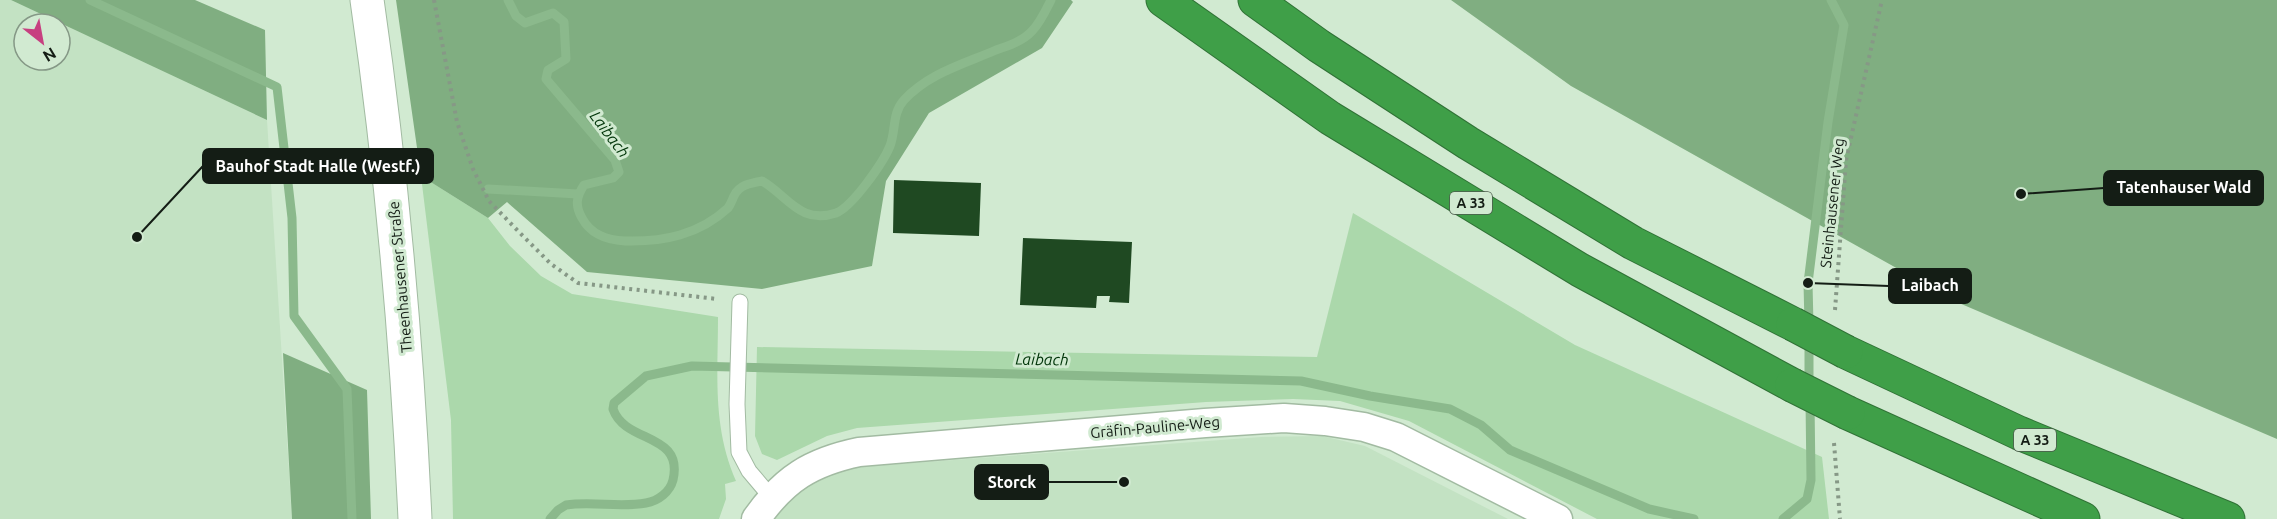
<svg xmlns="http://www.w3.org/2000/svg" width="2277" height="519" viewBox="0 0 2277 519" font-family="Ubuntu,sans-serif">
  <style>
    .built { fill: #c3e2c3; fill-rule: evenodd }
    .green { fill: #abd8ab }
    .forest { fill: #80ae81 }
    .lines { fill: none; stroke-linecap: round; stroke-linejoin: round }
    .stream { stroke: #8bb98c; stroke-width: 9 }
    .building { fill: #1f4922 }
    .lane-casing { stroke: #a2bba2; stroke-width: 17 }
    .street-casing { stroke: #a2bba2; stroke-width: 31 }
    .secondary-casing { stroke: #a2bba2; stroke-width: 35 }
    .highway-casing { stroke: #307236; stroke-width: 35 }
    .path { stroke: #869886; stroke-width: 4; stroke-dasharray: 3 4.5; stroke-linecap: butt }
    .lane { stroke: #fff; stroke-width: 15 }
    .street { stroke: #fff; stroke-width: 28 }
    .secondary { stroke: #fff; stroke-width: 33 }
    .highway { stroke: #3f9f48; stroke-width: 33 }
    .highway-bridge-casing { stroke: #307236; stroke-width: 35; stroke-linecap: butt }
    .highway-bridge { stroke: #3f9f48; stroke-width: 33 }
    .labels { text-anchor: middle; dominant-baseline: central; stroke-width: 6; stroke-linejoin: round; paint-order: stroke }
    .shield { fill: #d1ead1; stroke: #4d5a4d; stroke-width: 1.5 }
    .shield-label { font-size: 14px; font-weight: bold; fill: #141d15 }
    .street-label { font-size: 15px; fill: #141d15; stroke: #d1ead1 }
    .water-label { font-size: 16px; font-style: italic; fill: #013509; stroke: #d1ead1 }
    .leader { fill: none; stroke: #141d15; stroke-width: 2 }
    .callout-dot { fill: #141d15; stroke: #d1ead1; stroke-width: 2 }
    .callout { fill: #141d15; stroke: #141d15; stroke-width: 2 }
    .callout-label { font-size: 16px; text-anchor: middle; font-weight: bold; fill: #fff }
  </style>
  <rect width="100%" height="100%" fill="#d1ead1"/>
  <!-- built -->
  <path class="built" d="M0 0H11L267 120 292 519H0ZM24 24H60V60H24Z
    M1322 436 1365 446 1508 519H773L782 505 801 489 822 476 846 468 1261 437Z"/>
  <!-- green -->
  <path class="green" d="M421 176 488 218 510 246 541 276 572 294 718 317C718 374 712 427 736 481L725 484 726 499 719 519H453L451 420Z
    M1353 213 1575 345 1822 457 1829 519H1597L1409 421 1340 401 1293 399 1206 402 857 428 827 436 777 460 762 454 755 436 757 347 1317 357Z"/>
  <!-- forest -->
  <path class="forest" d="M11 0H195L265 30 267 120Z
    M396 0H1071L1073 2 1042 48 929 113 886 181 872 266 762 289 587 272 507 202 488 218 421 176Z
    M1451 0H2277V439L1959 303 1571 86Z
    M283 353 367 390 371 519H292Z"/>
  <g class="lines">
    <!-- stream -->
    <path class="stream" d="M90 0 277 87 292 218 294 316 347 389 352 519
      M508 0 516 16 525 23 553 13 564 22 566 59 548 70 546 79 615 160 619 172 613 178 584 185C576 197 575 206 582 218 591 235 607 240 625 241 663 242 699 235 728 208 731 204 732 200 734 196 739 185 751 183 762 181 788 196 800 225 836 213 852 207 883 163 890 146 896 130 892 113 904 100 929 73 964 64 996 50 1008 46 1023 41 1032 31 1040 23 1046 10 1051 0
      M488 189 578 194
      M1809 325 1808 283 1828 122 1844 25 1831 0
      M1809 341V388
      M550 519 558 510 566 505C593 501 620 508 646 503 658 501 670 492 673 480 684 432 625 444 613 409L614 403 646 376 692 366 1301 381 1370 396 1450 409 1481 425 1510 450 1649 509 1694 519
      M1783 519 1807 499 1811 480 1810 401"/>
  </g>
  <!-- building -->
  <path class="building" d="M894 180 981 183 979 236 893 233Z
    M1023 238 1132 242 1129 303 1109 302 1110 296H1097L1096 308 1020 305Z"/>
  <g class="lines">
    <defs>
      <path id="lane" d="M740 302 737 404 739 452 749 471 771 497"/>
      <path id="street" d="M756 519C784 479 811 462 859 452L1205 423 1284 418 1325 421 1364 427 1396 437 1558 519"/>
      <path id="secondary" d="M367 0C392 173 407 345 415 519"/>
      <path id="highway" d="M1163 0 1330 118 1580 270 1792 385
        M1255 0 1319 46 1468 143 1633 243 1793 324
        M1846 352 2019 433 2228 519
        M1848 413 2083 519"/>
    </defs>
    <!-- lane casing -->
    <use href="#lane" class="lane-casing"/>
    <!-- street casing -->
    <use href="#street" class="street-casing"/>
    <!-- secondary casing -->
    <use href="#secondary" class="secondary-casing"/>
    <!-- highway casing -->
    <use href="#highway" class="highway-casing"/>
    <!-- path -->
    <path class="path" d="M434 0 457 122 473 169 489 201 520 233 551 264 578 283 717 299
      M1835 310 1846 160 1882 0
      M1834 443 1840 519"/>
    <!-- lane -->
    <use href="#lane" class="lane"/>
    <!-- street -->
    <use href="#street" class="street"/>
    <!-- secondary -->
    <use href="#secondary" class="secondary"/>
    <!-- highway -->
    <use href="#highway" class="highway"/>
    <defs>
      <path id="highway-bridge" d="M1793 324 1846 352
        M1792 385 1848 413"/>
    </defs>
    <!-- highway-bridge casing -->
    <use href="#highway-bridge" class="highway-bridge-casing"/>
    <!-- highway-bridge -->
    <use href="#highway-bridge" class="highway-bridge"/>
  </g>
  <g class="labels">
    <!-- shield labels -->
    <g class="shield">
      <rect x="1450" y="192" width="42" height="22" rx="4.5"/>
      <rect x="2014" y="429" width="42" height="22" rx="4.5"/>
    </g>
    <g class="shield-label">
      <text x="1471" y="203">A 33</text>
      <text x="2035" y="440">A 33</text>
    </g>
    <!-- street labels -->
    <g class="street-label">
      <text transform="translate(1832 203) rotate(-84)">Steinhausener Weg</text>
      <text transform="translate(400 277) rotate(-95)">Theenhausener Straße</text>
      <text transform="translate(1155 427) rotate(-5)">Gräfin-Pauline-Weg</text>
    </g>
    <!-- water labels -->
    <g class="water-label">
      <text transform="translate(610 134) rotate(53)">Laibach</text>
      <text transform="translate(1042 359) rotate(1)">Laibach</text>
    </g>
  </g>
  <!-- callouts -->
  <path class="leader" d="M137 237L203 166M2021 194L2104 188M1808 283L1889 286M1124 482L1048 482"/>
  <g class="callout-dot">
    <circle cx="137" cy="237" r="6"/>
    <circle cx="2021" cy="194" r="6"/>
    <circle cx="1808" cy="283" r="6"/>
    <circle cx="1124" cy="482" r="6"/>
  </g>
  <g class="callout">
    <rect x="203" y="149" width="230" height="34" rx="6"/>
    <rect x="2104" y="171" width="159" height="34" rx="6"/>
    <rect x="1889" y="269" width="82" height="34" rx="6"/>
    <rect x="975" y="465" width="73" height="34" rx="6"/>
  </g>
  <g class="callout-label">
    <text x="318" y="172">Bauhof Stadt Halle (Westf.)</text>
    <text x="2184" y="193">Tatenhauser Wald</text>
    <text x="1930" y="291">Laibach</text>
    <text x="1012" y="488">Storck</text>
  </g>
  <!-- north arrow -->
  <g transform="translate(42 42) rotate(149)"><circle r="28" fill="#d1ead1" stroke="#859886" stroke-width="1.5"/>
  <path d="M0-4.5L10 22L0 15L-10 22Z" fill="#c74080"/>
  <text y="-9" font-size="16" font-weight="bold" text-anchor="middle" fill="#141d15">N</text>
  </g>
</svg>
